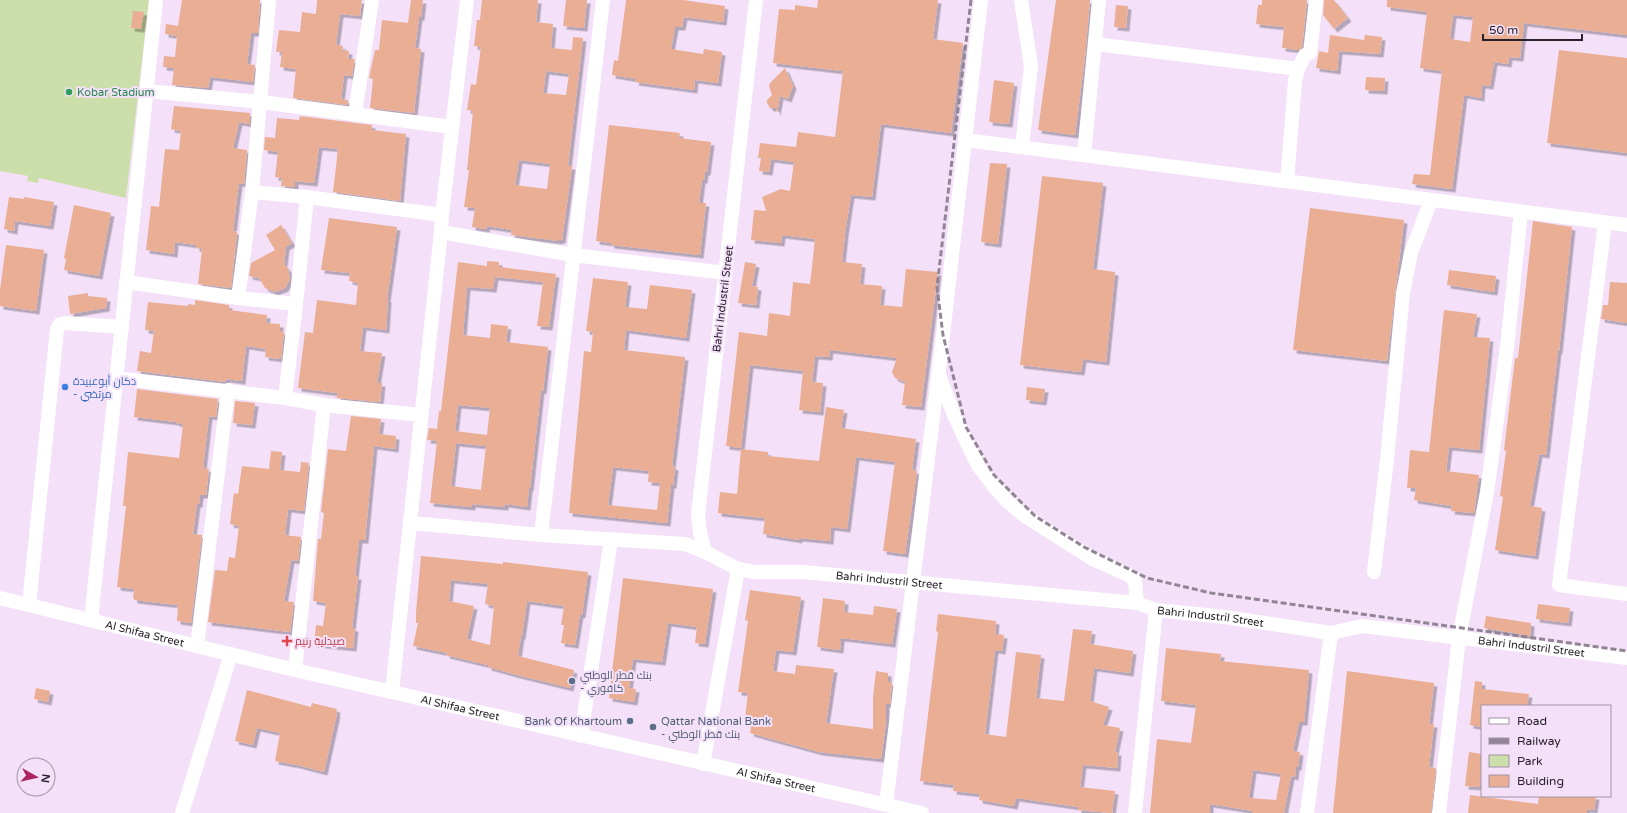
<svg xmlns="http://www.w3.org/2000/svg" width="1627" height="813" viewBox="0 0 1627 813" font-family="'Varela Round',Cairo,sans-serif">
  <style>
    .green { fill: #ccdfaa }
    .building { fill: #e9ae93; fill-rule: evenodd; filter: url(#shadow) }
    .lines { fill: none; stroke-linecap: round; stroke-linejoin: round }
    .minor { stroke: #fff; stroke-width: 14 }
    .rail { stroke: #918494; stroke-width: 3; stroke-dasharray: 6 3; stroke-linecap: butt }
    .leisure-dot { fill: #2e9e5b; stroke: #f4e1f9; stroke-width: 1.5 }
    .shop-dot { fill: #3f7fe0; stroke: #f4e1f9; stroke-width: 1.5 }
    .health-dot { fill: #e0444e; stroke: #f4e1f9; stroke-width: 1.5 }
    .service-dot { fill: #5c6f8a; stroke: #f4e1f9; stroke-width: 1.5 }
    .labels { text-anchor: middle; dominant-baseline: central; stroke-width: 4; stroke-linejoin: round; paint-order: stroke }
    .leisure-label { font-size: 11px; fill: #27864d; stroke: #f4e1f9; text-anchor: start }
    .street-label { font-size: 11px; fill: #28212a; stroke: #f4e1f9 }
    .shop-label { font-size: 11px; fill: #366cbe; stroke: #f4e1f9; text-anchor: start }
    .health-label { font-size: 11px; fill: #be3a42; stroke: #f4e1f9; text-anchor: start }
    .service-label { font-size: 11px; fill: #4e5e75; stroke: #f4e1f9; text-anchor: start }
  </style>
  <defs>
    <filter id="shadow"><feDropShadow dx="3.5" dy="3.5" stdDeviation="0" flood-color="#0004"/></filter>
  </defs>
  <rect width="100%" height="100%" fill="#f4e1f9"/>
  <!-- green -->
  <path class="green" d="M0 0H149L126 198 39 178 38 183 27 181 28 176 0 171Z"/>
  <!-- building -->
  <path class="building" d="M182 0H260L258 33H251L247 64 255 65 253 82 210 77 208 88 172 85 174 68 163 67 164 56 175 57 177 36 165 34 166 24 178 26Z
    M317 0H362L360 16 340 14 336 45 343 46 342 50 349 51 348 59H355L352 76 344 75 341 99 348 100V105L293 98 296 69 280 67 282 52H276L279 30 300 32 302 12 316 14Z
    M411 0H423L421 17H419L415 48 421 49 414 113 370 108 373 79 369 78 375 50H379L382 20 408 23Z
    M482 0H538L536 22 553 24 551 48 572 50 573 37 583 38 568 166H572L562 240H559V241L511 235 512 230 487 226 486 229 472 227 475 208 464 207 469 170H467L473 111 467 110 471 84 476 85 481 47 474 46 477 20H480ZM546 71 569 74 566 95 543 93ZM519 160 550 164 547 189 515 185Z
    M566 0H587L584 28 563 26Z
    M626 0H683L725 6 723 22 684 17 682 27H675L671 49 703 54 704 49 722 52 718 83 695 80 694 90 635 82 636 79 612 75 614 60 618 61Z
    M818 0H938L933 39 963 43 951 133 881 124 872 197 851 195 845 233 842 262 862 264 860 284 882 286 880 305 902 307 906 269 938 272 921 407 902 405 905 382 895 378 892 372 897 358 830 350 829 357 815 356 812 382 823 383 820 412 799 410 803 371 750 365 741 448 726 446 739 332 767 336 769 313 790 316 793 282 810 284 815 239 782 235 781 243 751 240 754 210 766 211 762 197 781 189 790 191 794 162 771 159 769 172 759 171 761 158H758L760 143 796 147 798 132 835 137 843 71 773 63 779 9 795 10V5L817 8Z
    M1056 0H1090L1085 56 1075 135 1038 130Z
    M1262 0H1307L1302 47 1299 50 1282 48 1284 27 1256 24 1258 5H1262Z
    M1324 0H1334L1348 18 1334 29 1323 15Z
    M1387 0H1627V35L1524 23 1520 58 1509 57 1508 64 1494 62 1490 86 1482 85 1481 98 1464 95 1452 189 1412 184 1414 174 1430 175 1442 71 1420 68 1427 12 1387 7ZM1453 15 1473 17 1470 42 1450 39Z
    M1116 5 1128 6 1126 28 1114 27Z
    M133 11 144 12 141 29 131 28Z
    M1330 35 1364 40 1365 35 1382 37 1380 54 1339 51 1337 71 1316 68 1319 51 1328 53Z
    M1559 50 1627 58V153L1547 143Z
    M785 68 793 86 788 99 780 96 777 113 776 108H770L767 103V100L772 95 769 86 770 83Z
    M1366 77 1385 78 1384 91 1365 90Z
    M994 80 1014 83 1009 124 989 122Z
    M174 106 250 113V124L239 122 233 148 247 150 244 184 239 183 237 198 233 231 237 232 231 288 198 284 202 249 196 248V245L175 242 174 254 146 250 151 206 159 207 165 149 179 150 181 131 171 129Z
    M300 116 372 125V130L406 134 400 201 333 192 338 149 319 147 314 183 295 181V187L281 186 282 178 275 177 278 152 264 150 265 137 275 138 277 118 299 120Z
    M609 125 680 133 679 138 711 142 707 172H705L704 180H702L699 203H706L700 255 611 245V243L596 241Z
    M990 163 1007 164 998 244 981 242Z
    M1042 176 1103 183 1093 269 1115 272 1106 362 1083 359 1081 372 1020 365Z
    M9 197 24 199V197L54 202 50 226 15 221 14 231 4 229Z
    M74 205 111 213 99 276 64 270 66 259 64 258Z
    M1310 208 1404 220 1387 361 1293 350Z
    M329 218 397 227 387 299H388L386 330 363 327 360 351 382 353 377 383H382L380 402 337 398V393L298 388 305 332 313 333 317 300 356 305 358 283 349 281 350 273 321 270Z
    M1533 221 1572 227 1559 351 1558 350 1546 455 1539 454 1530 506 1542 508 1535 556 1495 550 1503 497 1500 496 1506 451 1504 450 1515 358H1518Z
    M281 225 292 243 286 247 284 264 288 269 290 279 285 288 275 292 265 288 259 278 249 276 251 263 275 250 266 235Z
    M6 245 44 250 36 311 0 306V290Z
    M487 261 499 262V267L556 274 549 327 537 326 543 282 495 277 493 289 467 287 463 335 490 338 491 324 508 326 506 342 548 347 543 391 541 390 530 488H529L527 507 505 504V507L493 506 472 504V507L430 503 437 441 427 440 429 428 437 429 439 411H441L458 262 487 266ZM458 405 490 408 487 435 455 431ZM456 443 486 446 481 490 451 486Z
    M745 262 756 264 752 286 758 287 756 305 738 303Z
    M1449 270 1496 276 1494 292 1447 285Z
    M593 278 628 282 625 307 647 309 650 285 692 290 686 338 626 330 624 350 685 357 672 466 675 467 673 485H671L667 523 569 513 584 351 591 352 593 332 586 331ZM613 467 649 471 648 482 660 483 657 510 608 505Z
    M1610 282 1627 283V323L1601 319 1603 305H1608Z
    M88 293V296L107 298 106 308 70 314 68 296Z
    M195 300 229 305V310L267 315 266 323 280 324V331L284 332 281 359 265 357 266 349 246 346 242 381 226 379 225 382 137 371 140 351 151 353 154 331 145 330 148 302 188 306V304L195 305Z
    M1444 310 1477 314 1473 337 1490 338 1479 450 1449 447 1446 471 1479 475 1474 513 1451 511 1452 506 1414 500 1416 488H1407L1410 450 1429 452Z
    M1027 387 1045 389 1043 402 1026 400Z
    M137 389 218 399 216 417 209 416 203 468 209 469 206 495H200L199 504H197L193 534 202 535 191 623 177 621 178 605 134 600V598H133L134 589 117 587 126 506H123L128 452 179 458 183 424 176 423V422L134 417Z
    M235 401 255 403 252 425 233 423Z
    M826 407 844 410 841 428 916 439 912 470 917 471 905 554 883 551 895 462 856 457 847 529 831 527 830 541 799 538V540L763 534 765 518 718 513 720 492 737 494 741 449 768 452V456L819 461Z
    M351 416 381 419 379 434 396 436 395 449 374 446 365 540H359L355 576H358L352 628H355L353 648 314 644 316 625 323 626 326 603 313 601 318 539H321L324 513 321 512 328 449 346 451Z
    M271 451 282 452 280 470 300 472 301 462 309 463 304 511 288 509 285 535 301 537 298 561 291 560 284 601 294 602 290 632 208 622 215 570 227 571 229 557 235 558 239 526 230 524 234 493 238 494 242 466 269 469Z
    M421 556 503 564V562L588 572 582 615 580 614 575 645 561 643 564 625H561L564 606 527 601 522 636H521L518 656 574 670 570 688 517 675 488 667V665L446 655 447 653 413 646 418 623H416V612ZM451 580 488 584 485 604 494 606 490 645 467 639 474 606 449 601Z
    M623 578 713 589 705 644 695 643 697 627 668 623 662 662 633 659 629 688 636 689 634 702 609 698Z
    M750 590 801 597 793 652 776 650 773 671 795 674 796 665 834 669 826 723 873 729V697L876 671 888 673V682H892L890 704H886V722L881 759 819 752 750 733 752 719 745 718 748 693 738 692 748 621 745 620Z
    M823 598 845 601 844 612 873 615 874 606 897 609 892 644 841 638 840 650 817 647Z
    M1538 604 1570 608 1568 623 1536 619Z
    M938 614 996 621 995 634 1004 635 1002 651 995 650 985 734 1006 737 1016 652 1041 655 1036 698 1064 701 1073 629 1092 631 1090 644 1133 651 1130 673 1094 668 1090 701 1109 707 1103 725 1120 728 1115 752H1118L1117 768 1083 765 1080 787 1115 791 1112 813 1078 810V807L1016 798 1014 806 979 800 980 794 953 791 954 785 920 781 938 632 936 631Z
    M1486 616 1531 623 1530 636 1484 628Z
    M1166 648 1221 654 1220 661 1309 670 1304 722H1299L1293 751 1300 752 1298 767H1296L1295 777 1291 776 1284 813H1252L1253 811 1210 804V813H1150L1157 739 1191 743 1196 705 1161 701ZM1253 770 1281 774 1276 800 1249 798Z
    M1347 671 1434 683 1429 724H1434L1429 767 1436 768 1431 813H1333Z
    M1475 681 1482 682V689L1529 694 1527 706H1482V727L1470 725Z
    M36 688 50 691 48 702 34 699Z
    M247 690 311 707 312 703 337 709 336 713H337L324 772 297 765 275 761 280 733 257 728 253 745 235 741Z
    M1469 752 1482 754 1480 787 1465 786Z
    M1470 795 1538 804 1539 796H1596L1594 810 1587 809V813H1468Z"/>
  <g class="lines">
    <!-- minor -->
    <g class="minor">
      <path id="s1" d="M756 0 698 515 700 533 705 552 738 569 754 572H804L1137 603 1156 610 1225 617 1331 633 1362 626 1627 658"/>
      <path d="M1021 0 1031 66 1022 147"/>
      <path d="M1095 44 1298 69"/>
      <path d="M147 91 261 102 452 127"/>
      <path d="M355 114 372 0"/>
      <path d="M965 140 1627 225"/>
      <path d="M1084 155 1099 0"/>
      <path d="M1287 181 1295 81 1298 69 1305 55 1310 53 1316 0"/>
      <path d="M307 197 442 215"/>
      <path d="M1605 223 1559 585 1627 594"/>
      <path d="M441 232 573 255 726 273"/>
      <path d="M126 282 238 298 252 192 269 0"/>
      <path d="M238 298 296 304 307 197 252 192"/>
      <path d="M939 375 954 415 969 447 979 467 993 485 1008 502 1025 516 1093 559 1131 576 1135 582 1137 603"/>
      <path d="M116 378 285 398 324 405 421 415"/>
      <path d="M285 398 296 304"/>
      <path d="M411 523 541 535 685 544 705 552"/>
      <path d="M541 535 603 0"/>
      <path d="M1374 572 1387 459 1403 293 1411 253 1431 200"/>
      <path id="s2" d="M0 598 295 670 922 813"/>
      <path d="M29 605 57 329 60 324 65 323 122 327"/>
      <path d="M91 620 156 0"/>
      <path d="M197 646 228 390"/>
      <path d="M295 670 324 405"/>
      <path d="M392 692 441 232 442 215 467 0"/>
      <path d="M581 736 611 540"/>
      <path d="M703 764 738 569"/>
      <path d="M886 805 943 335 981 0"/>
      <path d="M182 813 231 654"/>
      <path d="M1135 813 1156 610"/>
      <path d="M1307 813 1331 633"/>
      <path d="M1439 813 1459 638 1487 492 1507 347 1521 212"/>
    </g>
    <!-- rail -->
    <path class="rail" d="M971 0 937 287 943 335 966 427 994 475 1035 516 1084 547 1147 578 1211 593 1627 651"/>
  </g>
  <!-- markers -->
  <circle class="leisure-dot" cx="69" cy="92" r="4"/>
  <circle class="shop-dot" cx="65" cy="387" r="4"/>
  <path class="health-dot" d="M285 635h4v4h4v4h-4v4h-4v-4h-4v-4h4z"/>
  <g class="service-dot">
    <circle cx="572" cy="681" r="4"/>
    <circle cx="630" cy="721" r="4"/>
    <circle cx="653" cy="727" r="4"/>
  </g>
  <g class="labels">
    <!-- leisure labels -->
    <g class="leisure-label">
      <text x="77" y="92">Kobar Stadium</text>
    </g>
    <!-- street labels -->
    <g class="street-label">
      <text transform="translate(723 299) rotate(-83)">Bahri Industril Street</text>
      <text stroke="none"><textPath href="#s1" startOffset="745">Bahri Industril Street</textPath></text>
      <text stroke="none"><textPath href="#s1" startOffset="1069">Bahri Industril Street</textPath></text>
      <text stroke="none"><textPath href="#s2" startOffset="149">Al Shifaa Street</textPath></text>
      <text stroke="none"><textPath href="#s1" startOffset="1393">Bahri Industril Street</textPath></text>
      <text stroke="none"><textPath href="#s2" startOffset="473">Al Shifaa Street</textPath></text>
      <text stroke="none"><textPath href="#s2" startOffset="797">Al Shifaa Street</textPath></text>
    </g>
    <!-- shop labels -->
    <g class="shop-label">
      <text x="73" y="381">دكان أبوعبيدة<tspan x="73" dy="13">- مرتضي</tspan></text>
    </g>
    <!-- health labels -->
    <g class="health-label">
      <text x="295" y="641">صيدلية رنيم</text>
    </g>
    <!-- service labels -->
    <g class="service-label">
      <text x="580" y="675">بنك قطر الوطني<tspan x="580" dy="13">- كافوري</tspan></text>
      <text x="622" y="721" text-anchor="end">Bank Of Khartoum</text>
      <text x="661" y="721">Qattar National Bank<tspan x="661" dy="13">- بنك قطر الوطني</tspan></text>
    </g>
  </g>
  <!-- legend -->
  <rect x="1481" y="705" width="130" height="92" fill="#f4e1f9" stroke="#a294a6"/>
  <rect x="1489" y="718" width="20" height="6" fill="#ffffff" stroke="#a294a6"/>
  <text x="1517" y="725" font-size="12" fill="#28212a">Road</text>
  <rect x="1489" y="738" width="20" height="6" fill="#918494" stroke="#a294a6"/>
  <text x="1517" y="745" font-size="12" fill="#28212a">Railway</text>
  <rect x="1489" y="755" width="20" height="12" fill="#ccdfaa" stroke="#a294a6"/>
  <text x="1517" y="765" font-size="12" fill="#28212a">Park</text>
  <rect x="1489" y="775" width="20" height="12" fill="#e9ae93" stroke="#a294a6"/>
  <text x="1517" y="785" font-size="12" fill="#28212a">Building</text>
  <!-- north arrow -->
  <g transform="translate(36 777) rotate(98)"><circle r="19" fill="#f4e1f9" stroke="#a294a6"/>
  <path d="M0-3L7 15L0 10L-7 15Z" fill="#ae225f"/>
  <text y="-6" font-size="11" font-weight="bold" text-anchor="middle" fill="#28212a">N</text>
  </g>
  <!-- scale -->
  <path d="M1483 34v6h99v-6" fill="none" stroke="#28212a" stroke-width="2"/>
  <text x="1489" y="34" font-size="12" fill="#28212a" stroke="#f4e1f9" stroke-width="3" paint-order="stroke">50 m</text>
</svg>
